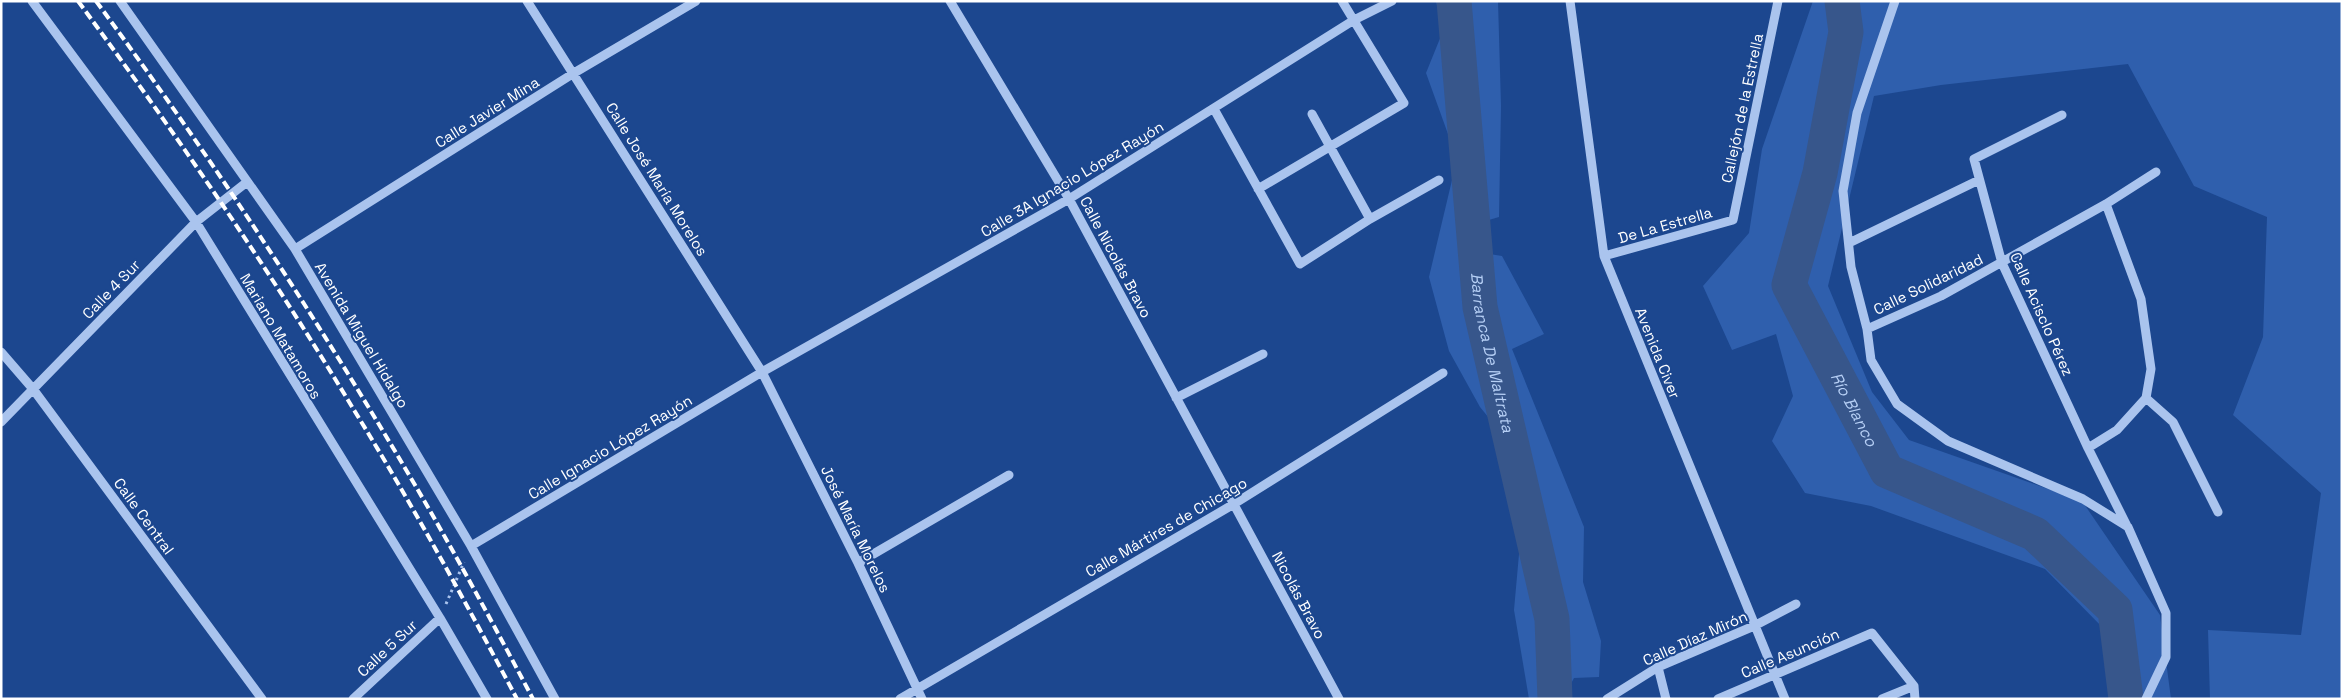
<svg xmlns="http://www.w3.org/2000/svg" width="2343" height="700" viewBox="0 0 2343 700" font-family="'Space Grotesk',sans-serif">
  <style>
    .green { fill: #2f5fad }
    .lines { fill: none; stroke-linecap: round; stroke-linejoin: round }
    .river { stroke: #37568b; stroke-width: 35 }
    .path { stroke: #aac4ee; stroke-width: 3; stroke-dasharray: 2.5 4; stroke-linecap: butt }
    .minor { stroke: #aac4ee; stroke-width: 9 }
    .rail { stroke: #fff; stroke-width: 4; stroke-dasharray: 9 4; stroke-linecap: butt }
    .labels { text-anchor: middle; dominant-baseline: central; stroke-width: 4; stroke-linejoin: round; paint-order: stroke }
    .street-label { font-size: 15px; fill: #fff; stroke: #1c478f }
    .water-label { font-size: 16px; font-style: italic; fill: #b6cff5; stroke: #1c478f }
  </style>
  <rect width="100%" height="100%" fill="#1c478f"/>
  <!-- green -->
  <path class="green" d="M1436 1H1498L1501 106 1499 217 1482 222 1477 252 1502 256 1544 334 1512 349 1584 527 1583 582 1601 641 1599 677 1574 678 1563 699H1529L1514 610 1527 465 1480 407 1449 351 1429 277 1457 159 1426 73 1443 31Z
    M1813 1H2342V699H2210L2208 630 2301 635 2321 493 2233 415 2263 337 2267 217 2194 186 2128 64 1941 85 1874 96 1828 286 1872 392 1909 440 2082 501 2160 615 2171 699H2126L2108 633 2045 569 1871 506 1805 493 1772 441 1793 396 1776 334 1732 350 1703 286 1749 233 1762 149Z"/>
  <g class="lines">
    <!-- river -->
    <g class="river">
      <path id="s1" d="M1454 1 1480 307 1552 619 1555 699"/>
      <path id="s2" d="M1842 1 1846 32 1820 173 1789 285 1887 471 2035 534 2115 610 2126 699"/>
    </g>
    <!-- path -->
    <path class="path" d="M446 604 464 562"/>
    <!-- minor -->
    <path class="minor" d="M32 1 196 222 440 618 487 699
      M120 1 295 249 471 546 555 699
      M527 1 762 372 858 563 922 699
      M950 1 1069 199 1339 699
      M1570 1 1604 256 1785 699
      M1895 1 1857 113 1843 191 1851 267 1867 329 1871 360 1897 404 1948 441 2083 499 2128 527 2166 613V657L2146 699
      M1214 109 1300 264 1370 219 1439 180
      M1312 114 1370 219
      M2062 115 1974 159 2002 263 2088 448 2127 526
      M1258 189 1404 103 1342 1
      M2106 204 2141 299 2151 369 2146 398
      M1849 243 1979 180
      M295 249 574 73 696 1
      M1604 256 1733 220 1778 1
      M1867 329 1941 296 2106 204 2156 172
      M1 352 33 389 262 699
      M1176 398 1263 354
      M2146 398 2173 422 2218 512
      M1 422 196 222 247 182
      M2088 448 2117 430 2146 398
      M471 546 762 372 1069 199 1354 20 1392 1
      M858 563 1009 475
      M1658 667 1666 699
      M353 699 440 618
      M900 699 1234 504 1443 373
      M1607 699 1658 667 1754 626 1796 604
      M1718 699 1872 633 1914 686 1915 699
      M1882 699 1914 686"/>
    <!-- rail -->
    <path class="rail" d="M78 1C176 134 269 269 354 410 412 504 465 601 517 699
      M96 1C211 157 317 318 415 485 456 555 495 627 533 699"/>
  </g>
  <g class="labels">
    <!-- street labels -->
    <g class="street-label">
      <text transform="translate(1742 108) rotate(-78)">Callejón de la Estrella</text>
      <text transform="translate(487 112) rotate(-32)">Calle Javier Mina</text>
      <text transform="translate(657 179) rotate(58)">Calle José María Morelos</text>
      <text transform="translate(1072 179) rotate(-31)">Calle 3A Ignacio López Rayón</text>
      <text transform="translate(1665 225) rotate(-16)">De La Estrella</text>
      <text transform="translate(1116 257) rotate(62)">Calle Nicolás Bravo</text>
      <text transform="translate(1928 284) rotate(-26)">Calle Solidaridad</text>
      <text transform="translate(111 289) rotate(-46)">Calle 4 Sur</text>
      <text transform="translate(2042 314) rotate(66)">Calle Acisclo Pérez</text>
      <text transform="translate(362 335) rotate(59)">Avenida Miguel Hidalgo</text>
      <text transform="translate(281 336) rotate(59)">Mariano Matamoros</text>
      <text transform="translate(1658 353) rotate(68)">Avenida Civer</text>
      <text transform="translate(610 447) rotate(-31)">Calle Ignacio López Rayón</text>
      <text transform="translate(144 516) rotate(54)">Calle Central</text>
      <text transform="translate(1166 527) rotate(-30)">Calle Mártires de Chicago</text>
      <text transform="translate(856 529) rotate(64)">José María Morelos</text>
      <text transform="translate(1299 595) rotate(62)">Nicolás Bravo</text>
      <text transform="translate(1695 638) rotate(-24)">Calle Díaz Mirón</text>
      <text transform="translate(387 648) rotate(-43)">Calle 5 Sur</text>
      <text transform="translate(1790 653) rotate(-23)">Calle Asunción</text>
    </g>
    <!-- water labels -->
    <g class="water-label">
      <text stroke="none"><textPath href="#s1" startOffset="354">Barranca De Maltrata</textPath></text>
      <text stroke="none"><textPath href="#s2" startOffset="431">Río Blanco</textPath></text>
    </g>
  </g>
  <!-- border -->
  <rect width="2343" height="700" fill="none" stroke="#ffffff" stroke-width="5"/>
</svg>
